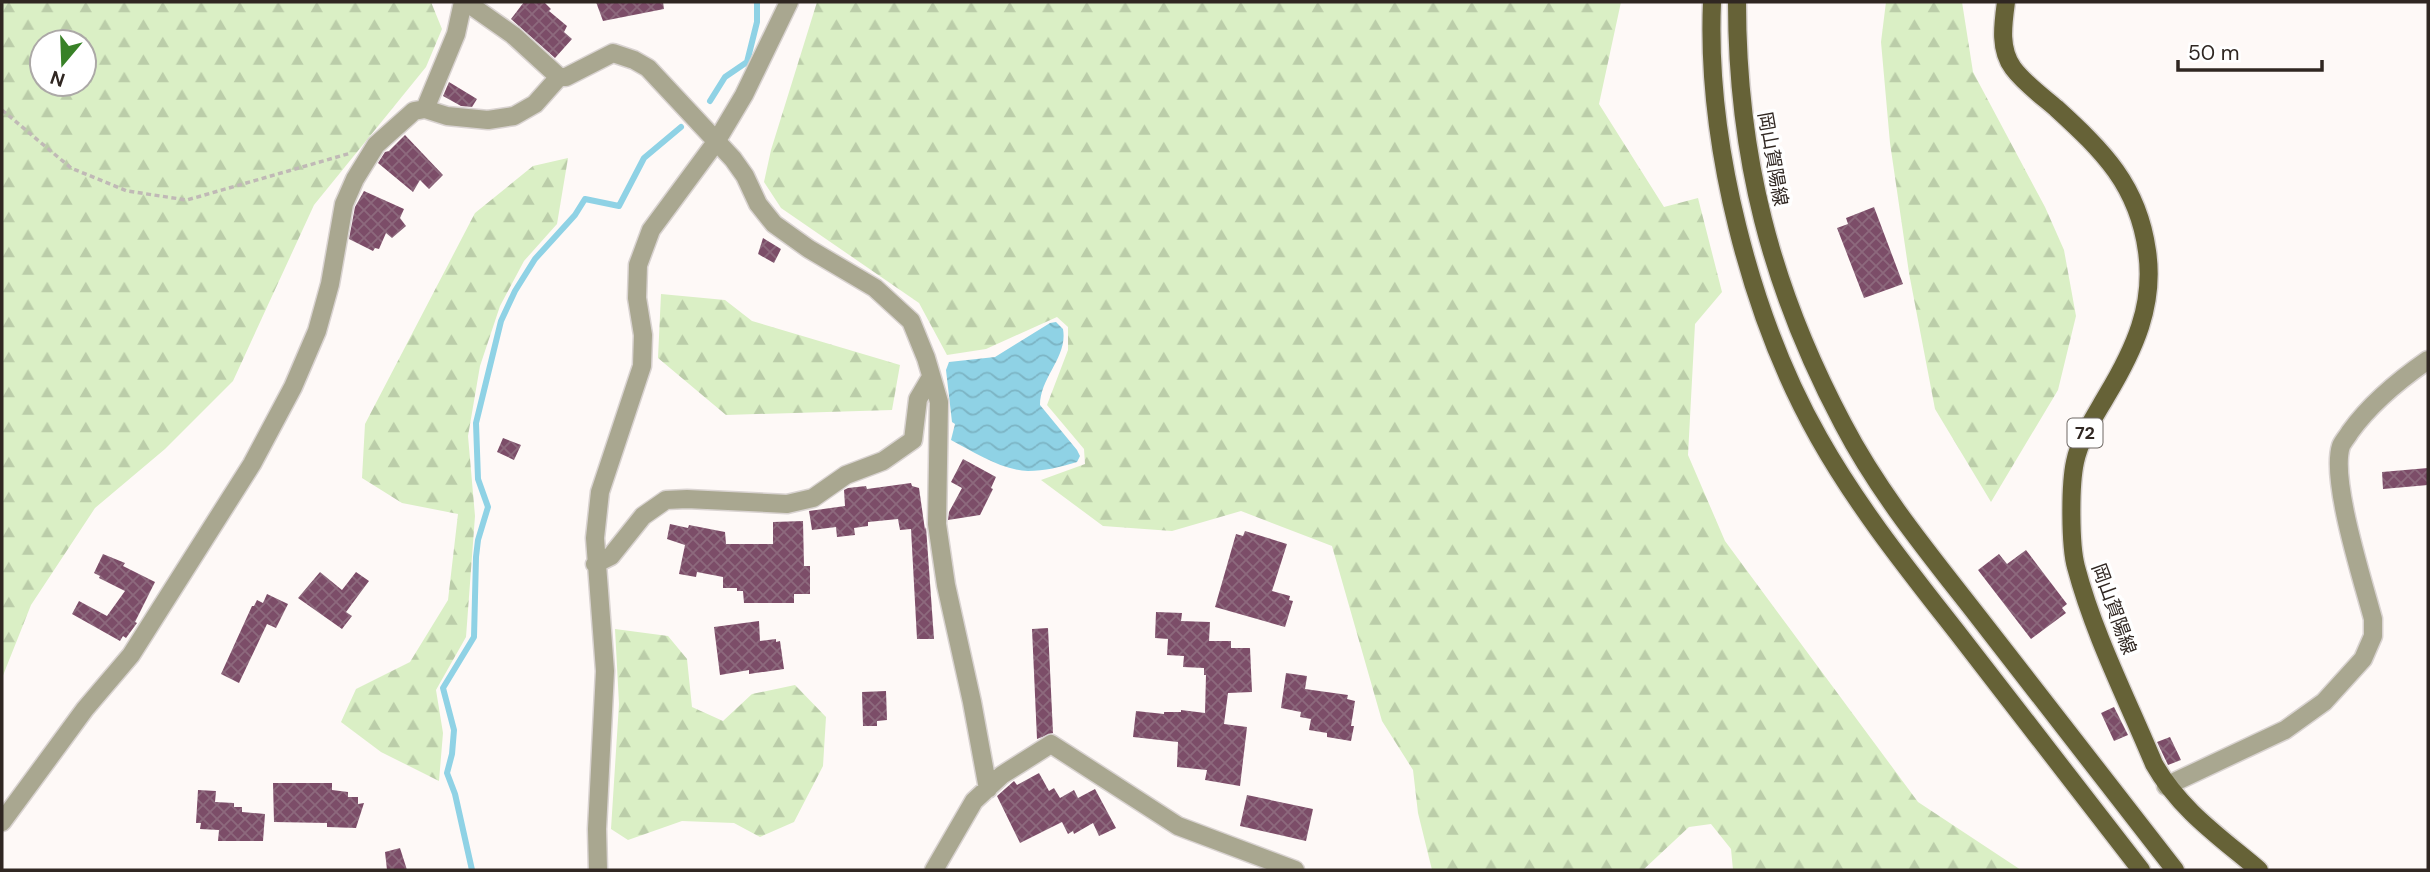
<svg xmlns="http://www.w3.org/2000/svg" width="2430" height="872" viewBox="0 0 2430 872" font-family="'DM Sans','Noto Sans JP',sans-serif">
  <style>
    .forest { fill: url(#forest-firs); fill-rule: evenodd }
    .water { fill: url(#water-waves) }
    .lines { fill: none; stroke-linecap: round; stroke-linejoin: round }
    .stream { stroke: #8fd2e5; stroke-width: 6 }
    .building { fill: url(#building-cross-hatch) }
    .minor-casing { stroke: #d9d3d1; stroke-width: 21 }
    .major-casing { stroke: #d9d3d1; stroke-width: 21 }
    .path { stroke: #c0b9b6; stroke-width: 3.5; stroke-dasharray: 5 3.5; stroke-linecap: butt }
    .minor { stroke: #a9a790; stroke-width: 18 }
    .major { stroke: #666237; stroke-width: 18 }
    .labels { text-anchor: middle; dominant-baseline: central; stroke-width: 7; stroke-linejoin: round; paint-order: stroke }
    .shield { fill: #fff; stroke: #6e6864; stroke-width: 2 }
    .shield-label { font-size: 18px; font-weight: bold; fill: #302722 }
    .street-label { font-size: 19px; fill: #302722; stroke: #fff }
  </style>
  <defs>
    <pattern id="forest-firs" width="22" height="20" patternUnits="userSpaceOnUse" patternTransform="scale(1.75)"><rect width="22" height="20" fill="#daefc5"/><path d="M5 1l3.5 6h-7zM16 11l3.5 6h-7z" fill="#bbcda9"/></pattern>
    <pattern id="water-waves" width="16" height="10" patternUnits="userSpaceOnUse" patternTransform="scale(1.75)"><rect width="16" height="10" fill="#8fd2e5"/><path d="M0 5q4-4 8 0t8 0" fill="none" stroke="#7cb4c4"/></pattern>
    <pattern id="building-cross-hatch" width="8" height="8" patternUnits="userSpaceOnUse" patternTransform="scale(1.75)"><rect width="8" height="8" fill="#7c4d68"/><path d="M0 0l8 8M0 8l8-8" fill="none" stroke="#8d697d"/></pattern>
  </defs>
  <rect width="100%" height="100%" fill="#fef9f7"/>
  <!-- forest -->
  <path class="forest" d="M2 2H431L442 29 426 67 314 205 233 381 165 449 95 508 31 605 2 678ZM84 42V84H42V42Z
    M817 2H1621L1599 104 1664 207 1698 198 1722 292 1695 324 1688 455 1725 541 1918 802 2021 870H1733L1731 849 1711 824 1689 827 1643 870H1432L1418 813 1413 770 1382 721 1332 546 1241 511 1172 531 1103 526 1041 480 1085 464 1084 449 1047 405 1068 350V327L1057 317 986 349 947 355 919 303 781 208 764 182 771 150Z
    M1886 2H1962L1973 72 2045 207 2064 250 2076 316 2058 390 1991 502 1935 409 1909 273 1890 143 1881 42Z
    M568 158 557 224 524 261 500 306 480 366 468 436 475 516 466 637 436 690 443 733 439 781 381 752 341 722 356 689 410 662 448 600 458 514 402 503 362 478 365 424 475 213 533 166Z
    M661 294 725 300 752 321 900 365 892 410 726 415 658 358Z
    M615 629 668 636 687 659 692 707 723 721 752 694 795 685 826 717 823 766 794 822 760 837 734 823 682 821 628 840 611 829 619 704Z"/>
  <!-- water -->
  <path class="water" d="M1056 322 1063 329C1068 357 1040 377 1040 405L1077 450 1080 456 1077 462C1061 467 1044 471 1028 471 1001 470 974 452 951 440L955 424 952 422 946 370 949 362 995 357 1050 323Z"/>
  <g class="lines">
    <!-- stream -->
    <path class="stream" d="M710 101 725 77 747 62 757 22V2
      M472 870 455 794 447 773 452 754 454 730 443 688 474 637 476 557 478 540 488 507 478 479 476 423 501 321 515 291 535 259 575 215 585 199 619 206 644 158 681 127"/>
  </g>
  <!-- building -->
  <path class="building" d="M524 2H544L551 9 549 11 567 26 564 32 572 39 555 58 511 19Z
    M596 2H663L664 9 603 21Z
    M449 82 477 99 472 107 461 106 443 96Z
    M405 135 443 175 429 189 420 180 413 192 378 163 385 152 389 151Z
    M364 191 404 209 400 218 406 226 392 238 386 233 379 249 375 248 373 251 349 239 355 207Z
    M1874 207 1903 284 1864 298 1837 228 1848 224 1846 218Z
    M763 238 781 249 774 263 758 254Z
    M503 438 521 445 514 460 497 452Z
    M963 459 996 477 991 488 993 489 980 515 948 520 949 512 962 488 951 482Z
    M2428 468V485L2383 489 2382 472Z
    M911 483 912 486 919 488 925 530 926 527 934 639H917L911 529 900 530 898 519 868 522V526L854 528 855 535 837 537 836 527 812 530 809 511 845 506 844 490 848 488 866 486 867 489Z
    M803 521 804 566H810V594H794V603H744L743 591H737V588H723V577L697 572 696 577 679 574 685 545 667 539 670 524 688 528 689 525 725 532 726 544H773V522Z
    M1245 531 1287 544 1272 591 1290 596 1289 600 1293 601 1285 627 1215 607 1236 534 1243 536Z
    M2026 550 2067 604 2062 608 2066 613 2031 639 1978 570 1999 554 2007 564Z
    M103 554 125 563 123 566 155 582 135 622 137 623 126 638 123 636 120 641 72 614 79 601 107 616 125 591 99 578 100 576 94 573Z
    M320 572 342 590 356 572 369 581 346 612 352 616 342 629 298 598Z
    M267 594 288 604 276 628 267 624 239 683 221 674 252 606H254L257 600 263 603Z
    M1156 612 1182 613 1181 621 1210 622 1209 641H1231V648H1250L1252 692 1228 693 1224 724 1247 727 1240 786 1205 780 1207 770 1177 767 1178 742 1133 737 1136 711 1164 714V712H1181V710L1205 713 1206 675H1204V668L1183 667 1184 656 1167 655 1168 639 1155 638Z
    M759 621 760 641 776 639V642L780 641 784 669 749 674V670L720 675 714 627Z
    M1048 628 1053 733 1037 739 1032 629Z
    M1286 673 1307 676 1305 689 1348 695 1347 699 1355 701 1351 726H1354L1351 741 1327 737V733L1309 730 1311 719 1300 717 1301 712 1281 708Z
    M886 691 887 720 877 721V726H863L862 692Z
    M2114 707 2128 735 2114 741 2101 713Z
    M2170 737 2181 760 2168 765 2157 742Z
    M1039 773 1049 791 1054 788 1060 798 1074 790 1078 798 1095 789 1116 828 1099 836 1093 823 1074 834 1073 831 1068 834 1062 822 1020 843 997 796 1014 781 1017 785Z
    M273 783H332V790L348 792V797H358V804L364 803 356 828 327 827V823L274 822Z
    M198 790 216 791 215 802 234 803V807H242V812L265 814 263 841H218L219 830 200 829 201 823H196Z
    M1247 795 1313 809 1306 841 1240 826Z
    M400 848 407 870H387L385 852Z"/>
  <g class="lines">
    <defs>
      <path id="minor" d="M466 2 513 35 559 77
        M425 109 456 34 463 2
        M595 564 611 556 643 516 666 500 687 499 787 504 813 498 846 475 883 461 913 440 918 399 931 377
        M2166 786 2285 730 2324 702 2363 659 2373 636V619C2363 581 2330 480 2341 446 2343 441 2348 436 2350 432 2371 403 2399 380 2428 360
        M2 822 85 709 131 655 252 464 293 387 317 331 330 284 344 204 355 179 376 145 414 111 425 109 447 116 488 120 514 116 535 104 559 77H566L613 53 634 60 648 68 733 159 745 176 758 204 774 224 809 249 875 288 911 321 926 358 939 402 937 524 946 585 972 702 988 789
        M598 870 597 829 605 671 595 538 600 492 642 366 643 335 637 298 638 265 651 230 716 142 744 95 789 2
        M934 870 974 801 1002 775 1051 744 1178 826 1295 870"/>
      <path id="major" d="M1712 2C1706 142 1750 316 1819 438 1859 509 1910 572 1960 636 2020 714 2081 792 2141 870
        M1737 2C1737 156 1771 288 1843 424 1880 495 1931 556 1980 619 2045 702 2110 786 2175 870
        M2006 2C2003 24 1999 49 2013 68 2024 83 2042 96 2056 108 2103 151 2138 185 2147 251 2155 305 2134 350 2107 395 2095 416 2080 438 2075 462 2070 485 2070 545 2076 567 2094 635 2127 699 2154 764 2180 810 2220 837 2259 870"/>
    </defs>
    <!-- minor casing -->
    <use href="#minor" class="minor-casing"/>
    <!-- major casing -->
    <use href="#major" class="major-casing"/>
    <!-- path -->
    <path class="path" d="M2 110 71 168 127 191 187 200 351 153"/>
    <!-- minor -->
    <use href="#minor" class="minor"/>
    <!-- major -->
    <use href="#major" class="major"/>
  </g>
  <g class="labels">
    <!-- shield labels -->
    <rect class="shield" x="2067.5" y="418.5" width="35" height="29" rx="5"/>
    <g class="shield-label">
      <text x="2085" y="433">72</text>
    </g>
    <!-- street labels -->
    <g class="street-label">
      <text transform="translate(1773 159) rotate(80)">岡山賀陽線</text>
      <text transform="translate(2114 609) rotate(70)">岡山賀陽線</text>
    </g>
  </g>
  <!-- border -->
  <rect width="2430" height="872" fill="none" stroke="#302722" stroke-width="7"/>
  <!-- north arrow -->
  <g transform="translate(63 63) rotate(199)"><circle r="33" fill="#ffffff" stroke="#aca9a7" stroke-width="2"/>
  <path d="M0-5L12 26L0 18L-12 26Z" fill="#388127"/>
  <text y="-10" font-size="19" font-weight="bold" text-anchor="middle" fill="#302722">N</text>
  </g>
  <!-- scale -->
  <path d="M2178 60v10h144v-10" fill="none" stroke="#302722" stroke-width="3.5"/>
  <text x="2188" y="60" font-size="21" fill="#302722" stroke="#ffffff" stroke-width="5" paint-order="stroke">50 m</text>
</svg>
